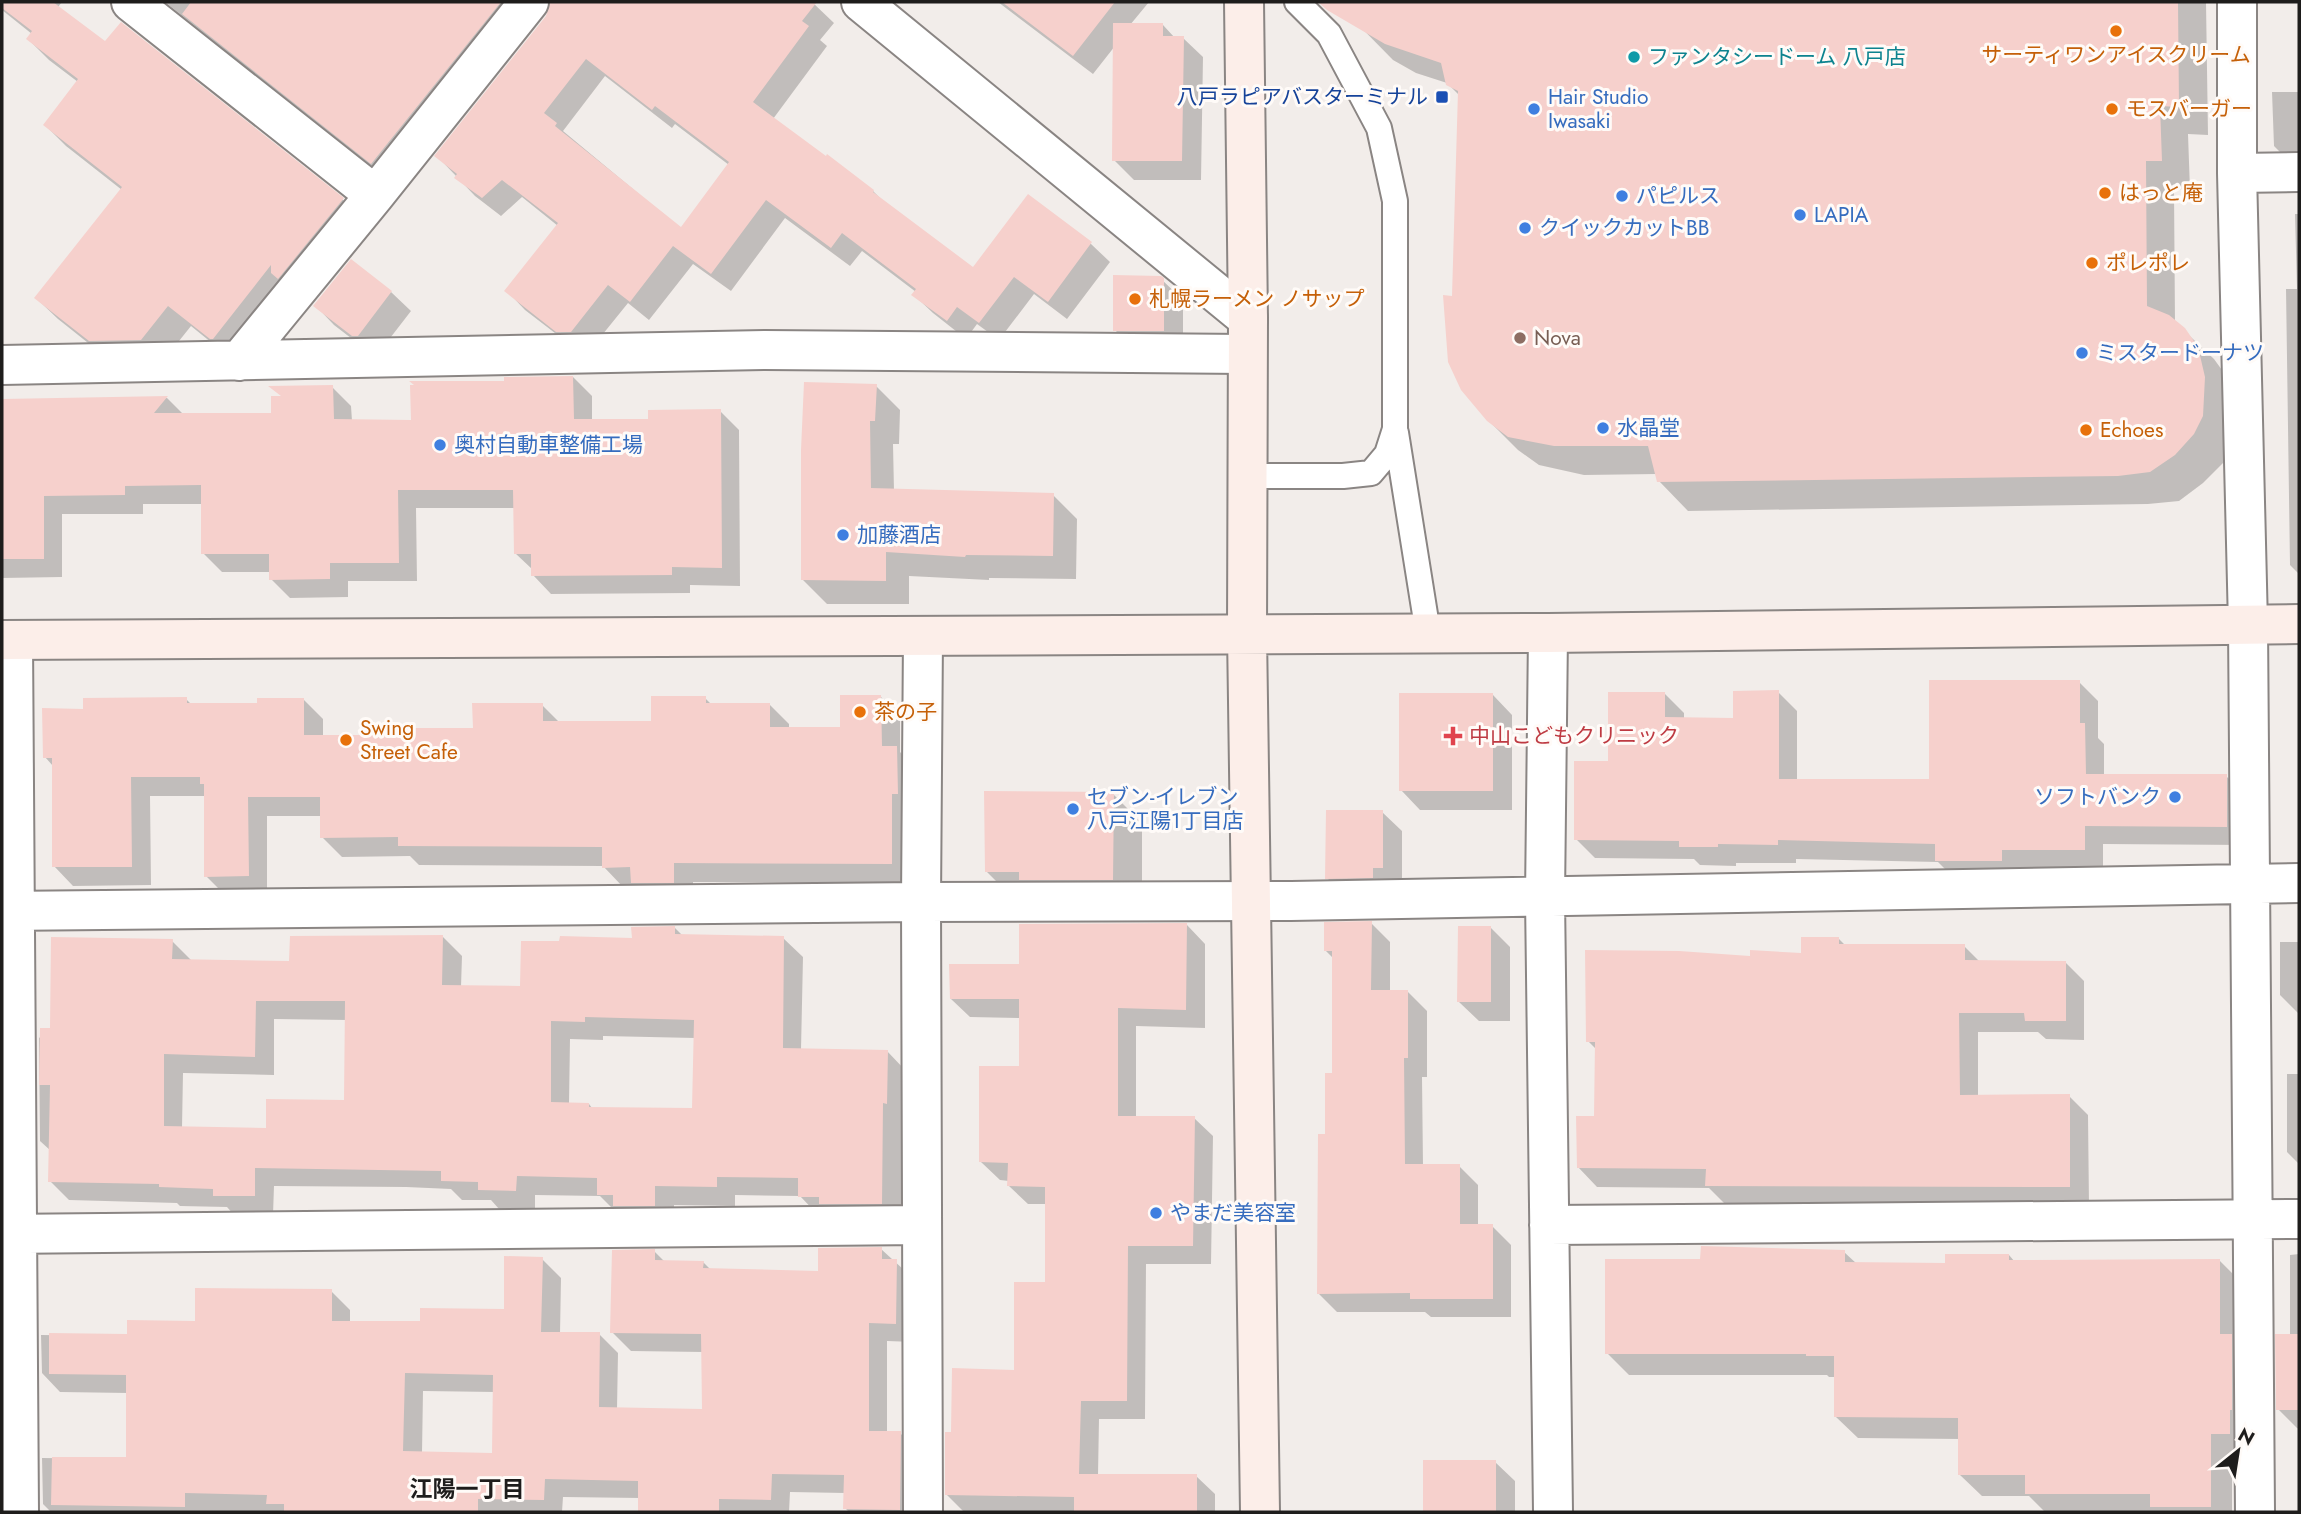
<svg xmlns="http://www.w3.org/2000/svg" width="2301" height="1514" viewBox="0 0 2301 1514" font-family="Jost,'Noto Sans JP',sans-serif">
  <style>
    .shadow { fill: #0003; fill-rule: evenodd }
    .building { fill: #f6d0cc; fill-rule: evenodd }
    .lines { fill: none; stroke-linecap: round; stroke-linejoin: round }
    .lane-casing { stroke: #8a8583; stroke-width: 28 }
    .street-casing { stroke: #8a8583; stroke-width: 42 }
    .secondary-casing { stroke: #8a8583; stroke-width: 42 }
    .lane { stroke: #fff; stroke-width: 24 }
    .street { stroke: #fff; stroke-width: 38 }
    .secondary { stroke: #fceee9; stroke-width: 38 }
    .food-dot { fill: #e8710a; stroke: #fffbf8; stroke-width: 2.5 }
    .culture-dot { fill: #0f9aa8; stroke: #fffbf8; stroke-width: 2.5 }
    .transit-dot { fill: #1a4fb4; stroke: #fffbf8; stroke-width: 2.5 }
    .shop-dot { fill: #3f7fe0; stroke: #fffbf8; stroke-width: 2.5 }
    .education-dot { fill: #8d6e63; stroke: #fffbf8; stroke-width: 2.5 }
    .health-dot { fill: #e0444e; stroke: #fffbf8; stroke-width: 2.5 }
    .labels { text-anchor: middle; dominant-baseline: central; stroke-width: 6; stroke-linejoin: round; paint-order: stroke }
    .food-label { font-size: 21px; fill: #c56008; stroke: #fffbf8; text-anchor: start }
    .culture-label { font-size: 21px; fill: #0d838f; stroke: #fffbf8; text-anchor: start }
    .transit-label { font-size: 21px; fill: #164399; stroke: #fffbf8; text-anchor: end }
    .shop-label { font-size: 21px; fill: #366cbe; stroke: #fffbf8; text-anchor: start }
    .education-label { font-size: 21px; fill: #785e54; stroke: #fffbf8; text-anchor: start }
    .health-label { font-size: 21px; fill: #be3a42; stroke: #fffbf8; text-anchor: start }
    .neighbourhood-label { font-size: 23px; font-weight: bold; fill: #1e1d1c; stroke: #fffbf8 }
  </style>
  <rect width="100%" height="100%" fill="#f2edea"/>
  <!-- shadow -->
  <path class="shadow" d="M2 2H62L58 7 105 44 121 24 343 200 364 221 233 360 191 326 163 361 112 362 58 319 36 298 122 190 66 146 45 125 78 82 49 60 28 39 32 34 2 10Z
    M165 2H277L288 10 294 2H535L393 184Z
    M552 2H812L834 23 820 40 827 46 773 119 873 191 886 204 973 269 1028 196 1091 244 1110 262 1067 319 1034 294 999 340 977 324 966 339 933 313 914 295 916 292 862 251 850 266 785 218 731 291 693 264 649 320 628 303 590 350H577L525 310 507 291 558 226 522 197 501 216 475 196 437 156 548 16ZM605 76 672 128 675 124 729 165 681 229 563 131Z
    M998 2H1149L1130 25H1163L1175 38H1183L1203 57 1201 180H1134L1114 160 1115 46 1093 74Z
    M1336 2H2206L2208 135 2188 134 2190 190 2174 189 2175 322 2214 359 2227 377 2231 446 2223 463 2203 483 2179 501 2148 504 1688 511 1659 481 1657 474 1584 475 1539 465 1518 450 1488 420 1454 298 1459 95 1447 83 1416 73 1393 60Z
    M2272 92H2299V171L2274 146Z
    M2295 214H2299V574L2290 565 2286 289H2297Z
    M1160 278 1183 300V350H1134L1115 330Z
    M391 292 411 311 377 355H373L334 325 315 305Z
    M573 377 592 396V421L650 420 720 411 739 430 740 586 690 585V593L551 594 533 575V570L515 553V508H416L417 581H348V597L290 598 271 579V572H222L203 553V504H143V514H62V577L2 578V418H21L4 401 167 398 184 415H273L332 387 351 406 352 421 413 422 506 382Z
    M876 386 900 410 899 444H893L894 491 1053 495 1077 519 1076 579 989 578V580L909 576V604H827L803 580Z
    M2079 682 2098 701V738L2104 744V776H2226L2245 795V845L2103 844V868H2021V880H1956L1938 862 1796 859V863H1736V866L1700 865 1694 859 1595 858 1576 839 1610 762 1665 694 1684 713V719L1735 720 1778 692 1797 711V781H1931Z
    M1493 695 1512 715V810H1420L1401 790Z
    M881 697 900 716V752L916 768 911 883 693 882V901L623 887 603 866 419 865 410 856 342 857 322 837V816H267V895L226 896 206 876 205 796H150L151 885 73 886 54 866 53 766 45 757 85 710 186 699 192 705 259 704 303 699 323 719V737H399L474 730 542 705 560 723 653 722 705 698 712 705 769 704 789 724V729L842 728Z
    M1113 794 1142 823V908L1015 900 986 871Z
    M1382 812 1402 831V887L1346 897 1327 878Z
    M1371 923 1390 942V992H1408L1427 1011V1077H1422L1423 1166H1459L1478 1185V1226H1492L1511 1245V1317H1431L1425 1312H1337L1318 1293 1327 1135 1334 1075V959L1325 950Z
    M1187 925 1205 944V1028L1136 1026V1118H1194L1213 1136 1211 1264H1146L1145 1419H1099L1098 1475 1196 1476 1215 1494V1512H964L947 1495 953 1434 1016 1372 1047 1284V1204H1028L1009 1186V1181L1000 1180 981 1162 1021 1068V1018L970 1017 951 999 1021 966Z
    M1490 927 1510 947V1021H1479L1459 1002Z
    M675 928 683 936 783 938 803 957 801 1050 887 1051 906 1071V1122H902L901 1222 819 1216 800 1196 735 1195V1206L674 1205V1224L618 1214 600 1196 535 1195V1210L499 1209 491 1200H462L451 1189 406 1187 274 1186 273 1215H234L227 1207 180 1206 177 1203 69 1200 50 1181 51 1151 40 1141 39 1038 172 941 191 960 291 962 443 937 462 956 461 987 522 988 633 940ZM274 1019 347 1020 346 1102 268 1130 182 1128 183 1073 274 1075ZM603 1036 695 1038 694 1110 592 1108 589 1104H569L570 1039 603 1040Z
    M1839 939 1845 945 1964 946 1980 962H2065L2084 981V1040L2046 1039 2038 1032H1978V1097L2069 1096 2088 1115 2089 1206 1726 1205 1709 1188 1597 1187 1578 1167 1596 1118 1597 1050 1588 1041 1751 958 1803 955Z
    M2280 942H2299V1014L2280 995Z
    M2287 1074H2299V1164L2287 1152Z
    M881 1249 915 1280 914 1342 887 1341V1433H900L919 1452 918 1512H849L845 1508V1493L790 1492 789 1512H639L640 1498 563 1497 562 1512H51L43 1504 42 1458 127 1459 128 1393 60 1392 42 1373 41 1335 129 1336 196 1323 331 1291 350 1310V1323H422L505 1311 542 1259 561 1278 560 1334H599L618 1353 617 1409 703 1411V1352L631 1351 612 1332 654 1251 665 1262H703L711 1270 819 1273ZM423 1391 495 1392 494 1454 422 1453Z
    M1844 1252 1857 1264 1946 1265 2009 1255 2015 1262 2219 1260 2241 1282 2251 1455H2232V1512H2045L2029 1496H1982L1960 1475V1439L1858 1438 1836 1417V1377H1829L1827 1375H1629L1607 1353 1702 1261Z
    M2299 1254V1429L2297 1428 2278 1409 2290 1336V1255Z
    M1425 1462H1495L1515 1481V1512H1425Z"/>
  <!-- building -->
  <path class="building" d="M2 2H53L105 41 121 22 344 198 278 279 271 273V265L213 339H210L168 306 141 340 89 341 34 298 122 187 43 125 78 79 26 39 32 31 2 8Z
    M191 2H501L371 164 182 14Z
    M550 2H817L802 21 809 26 753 102 826 156 827 154 874 190 873 192 973 267 1028 194 1092 242 1048 302 1014 277 979 323 957 307 947 321 911 295 916 289 842 233 831 248 766 200 711 274 673 246 630 302 608 285 571 332H556L504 291 558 223 502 180 482 198 454 178 457 174 434 156 546 16ZM586 59 652 110 655 106 729 162 681 227 555 126 557 123 544 113Z
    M1002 2H1115L1073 56Z
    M1318 2H2178L2179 107 2160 106 2162 161H2146L2147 306 2169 315 2185 328 2198 347 2205 377 2203 416 2194 434 2175 455 2150 472 2118 476 1657 482 1648 446H1554L1508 437 1487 421 1461 390 1448 362 1443 295 1452 296 1458 91 1446 85 1441 63 1385 44 1327 10Z
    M1113 23H1163V36H1184L1182 161H1112Z
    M351 259 392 291 358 336H352L313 306Z
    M1113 275 1161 276 1164 278V331H1113Z
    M573 376 574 419H648V410L721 409 722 568 672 567V575L531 576V554H514L513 490H398L399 563H330V579L269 580V554H201V485L125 486V495L44 496V559H2V399L168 396 154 413H271V396H281L268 386 333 385 334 419 411 420 410 385H414L409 381H504V377Z
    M804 382 877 384 875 421H870L871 488 1054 493 1053 556 966 555 965 557 886 552V581L801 580V450Z
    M1929 680H2080V723H2085L2086 774H2227V827L2085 826V850H2002V861H1935V844L1778 840V845L1718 844V847H1679V841L1574 840V761H1608V692H1665V717L1733 718V691L1779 690V779H1929Z
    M1399 693H1493V791H1399Z
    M840 695H881L882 746H897L898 794H892V864L674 863V883H631L630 867 602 868V847L398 846V837L320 838V797H248L249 876 204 877V784H200V777H131L132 867H52V758H43L42 708 83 709V698L187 697V703H257V698H304V735H397V728H473L472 703H543V721H651V696H706V703H770V727H840Z
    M984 791 1114 792 1113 880H1019V872H985Z
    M1326 810H1383V868H1373V878L1325 879Z
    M1372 921 1371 990H1408V1058H1404L1405 1164H1460V1224H1493V1299H1410V1293L1317 1294 1318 1134H1325V1073H1332V951H1324V922Z
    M1187 923 1186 1010 1118 1008V1116H1195L1193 1246H1128L1127 1401H1081L1079 1474H1197V1512H1074V1497L945 1495V1432H951L952 1368 1014 1370V1282H1045V1187L1007 1186 1008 1163 979 1162V1066H1019V999H950L949 964H1019V924Z
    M675 926V934L784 936 783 1048 888 1050 887 1104 883 1103 882 1204H819V1197H798V1178L717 1177V1187L655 1186V1206H613V1195H597V1178L517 1176 516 1191 478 1190V1182L441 1181V1171L255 1168V1196H213V1189L159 1187V1184L48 1182 50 1085H39L40 1028H50L51 937 173 939 172 959 289 961 290 936 443 935 442 985 520 986 521 941H559L560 936 632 938 631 927ZM256 1001H345L344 1100 266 1099V1128L164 1126V1054L255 1057ZM585 1017 694 1020 692 1108 589 1107V1103L551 1102V1021L585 1022Z
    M1458 926H1491V1002H1457Z
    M1801 937H1839V944H1965V960L2066 961V1021H2025L2024 1013H1959L1960 1095 2070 1094V1187L1705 1186 1706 1169 1577 1168 1576 1116H1594L1595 1042H1586L1585 950 1679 951 1750 956V950L1801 953Z
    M1701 1246 1845 1250V1262L1945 1263V1254H2009V1260L2220 1259V1334H2232V1410H2230V1434H2211V1507H2150V1494H2025V1475H1958V1418L1834 1417V1356H1806V1354H1605V1259H1700Z
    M882 1247V1259H897L896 1324 869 1323V1431H901L900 1510 843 1509 844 1475 772 1474 771 1500 719 1499V1512H638V1481L545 1479 544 1500 478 1499V1512H284V1504H266L267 1495 185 1493V1507L51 1505 52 1457H126V1375L49 1374V1333L127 1334V1320L195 1321V1288L332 1289V1321H420V1308L504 1309V1256L543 1257 541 1332H600L599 1407 702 1409 701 1334 610 1333 612 1250 655 1249V1260L704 1261 703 1268 818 1271V1248ZM405 1373 493 1375 492 1453 403 1451Z
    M2275 1334H2299V1410H2276Z
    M1423 1460H1496V1512H1423Z"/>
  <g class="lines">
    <defs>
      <path id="lane" d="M1396 433 1428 633
        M1247 476H1343L1371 473 1387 454 1395 429V201L1379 128 1329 34 1297 2"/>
      <path id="street" d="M131 2 375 195
        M861 2 1248 319
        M2237 2V173L2248 625 2255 1512
        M2237 173 2299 172
        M239 361 375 195 529 2
        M2 365 765 350 1246 354
        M1548 633 1545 898 1553 1512
        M923 636 921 902 923 1512
        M13 640 19 1512
        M2 911 921 902 1291 901 2299 883
        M1549 1225 2299 1219
        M2 1234 922 1225"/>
      <path id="secondary" d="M1244 2 1248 319 1247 634 1260 1512
        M2 640 1548 633 2299 624"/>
    </defs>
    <!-- lane casing -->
    <use href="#lane" class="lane-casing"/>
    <!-- street casing -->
    <use href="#street" class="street-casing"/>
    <!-- secondary casing -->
    <use href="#secondary" class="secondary-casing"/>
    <!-- lane -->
    <use href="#lane" class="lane"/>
    <!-- street -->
    <use href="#street" class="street"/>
    <!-- secondary -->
    <use href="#secondary" class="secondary"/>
  </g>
  <!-- markers -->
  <g class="food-dot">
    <circle cx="2116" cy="31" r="7"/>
    <circle cx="2112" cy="109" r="7"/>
    <circle cx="2105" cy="193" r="7"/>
    <circle cx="2092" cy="263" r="7"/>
    <circle cx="1135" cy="299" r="7"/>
    <circle cx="2086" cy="430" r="7"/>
    <circle cx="860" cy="712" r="7"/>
    <circle cx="346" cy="740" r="7"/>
  </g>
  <circle class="culture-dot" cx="1634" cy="57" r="7"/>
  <rect class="transit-dot" x="1435" y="90" width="14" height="14" rx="3.5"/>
  <g class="shop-dot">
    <circle cx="1534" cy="109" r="7"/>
    <circle cx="1622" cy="196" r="7"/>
    <circle cx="1800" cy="215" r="7"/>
    <circle cx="1525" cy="228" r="7"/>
    <circle cx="2082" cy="353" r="7"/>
    <circle cx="1603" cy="428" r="7"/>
    <circle cx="440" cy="445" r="7"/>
    <circle cx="843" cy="535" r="7"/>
    <circle cx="2175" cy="797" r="7"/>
    <circle cx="1073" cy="809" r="7"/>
    <circle cx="1156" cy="1213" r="7"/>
  </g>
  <circle class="education-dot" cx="1520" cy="338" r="7"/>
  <path class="health-dot" d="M1449.5 725.5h7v7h7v7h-7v7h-7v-7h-7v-7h7z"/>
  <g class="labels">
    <!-- food labels -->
    <g class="food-label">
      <text x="2116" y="55" text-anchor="middle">サーティワンアイスクリーム</text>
      <text x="2126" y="109">モスバーガー</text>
      <text x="2119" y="193">はっと庵</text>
      <text x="2106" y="263">ポレポレ</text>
      <text x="1149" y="299">札幌ラーメン ノサップ</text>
      <text x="2100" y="430">Echoes</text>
      <text x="874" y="712">茶の子</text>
      <text x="360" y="728">Swing<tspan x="360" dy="24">Street Cafe</tspan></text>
    </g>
    <!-- culture labels -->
    <g class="culture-label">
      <text x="1648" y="57">ファンタシードーム 八戸店</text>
    </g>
    <!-- transit labels -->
    <g class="transit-label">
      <text x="1428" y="97">八戸ラピアバスターミナル</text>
    </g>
    <!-- shop labels -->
    <g class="shop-label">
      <text x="1548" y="97">Hair Studio<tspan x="1548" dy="24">Iwasaki</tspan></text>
      <text x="1636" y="196">パピルス</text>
      <text x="1814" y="215">LAPIA</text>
      <text x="1539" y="228">クイックカットBB</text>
      <text x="2096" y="353">ミスタードーナツ</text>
      <text x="1617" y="428">水晶堂</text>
      <text x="454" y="445">奥村自動車整備工場</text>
      <text x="857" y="535">加藤酒店</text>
      <text x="1087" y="797">セブン-イレブン<tspan x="1087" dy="24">八戸江陽1丁目店</tspan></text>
      <text x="2161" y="797" text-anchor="end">ソフトバンク</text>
      <text x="1170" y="1213">やまだ美容室</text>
    </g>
    <!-- education labels -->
    <g class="education-label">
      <text x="1534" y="338">Nova</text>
    </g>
    <!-- health labels -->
    <g class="health-label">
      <text x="1469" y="736">中山こどもクリニック</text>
    </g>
    <!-- neighbourhood labels -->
    <g class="neighbourhood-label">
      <text x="467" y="1489">江陽一丁目</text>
    </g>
  </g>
  <!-- border -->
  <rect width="2301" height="1514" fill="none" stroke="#1e1d1c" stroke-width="7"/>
  <!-- north arrow -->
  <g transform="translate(2238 1451) rotate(30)" stroke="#fffbf8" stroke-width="5" paint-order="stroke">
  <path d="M0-5L12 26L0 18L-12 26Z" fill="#1e1d1c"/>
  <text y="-10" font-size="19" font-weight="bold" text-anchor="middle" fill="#1e1d1c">N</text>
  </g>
</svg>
